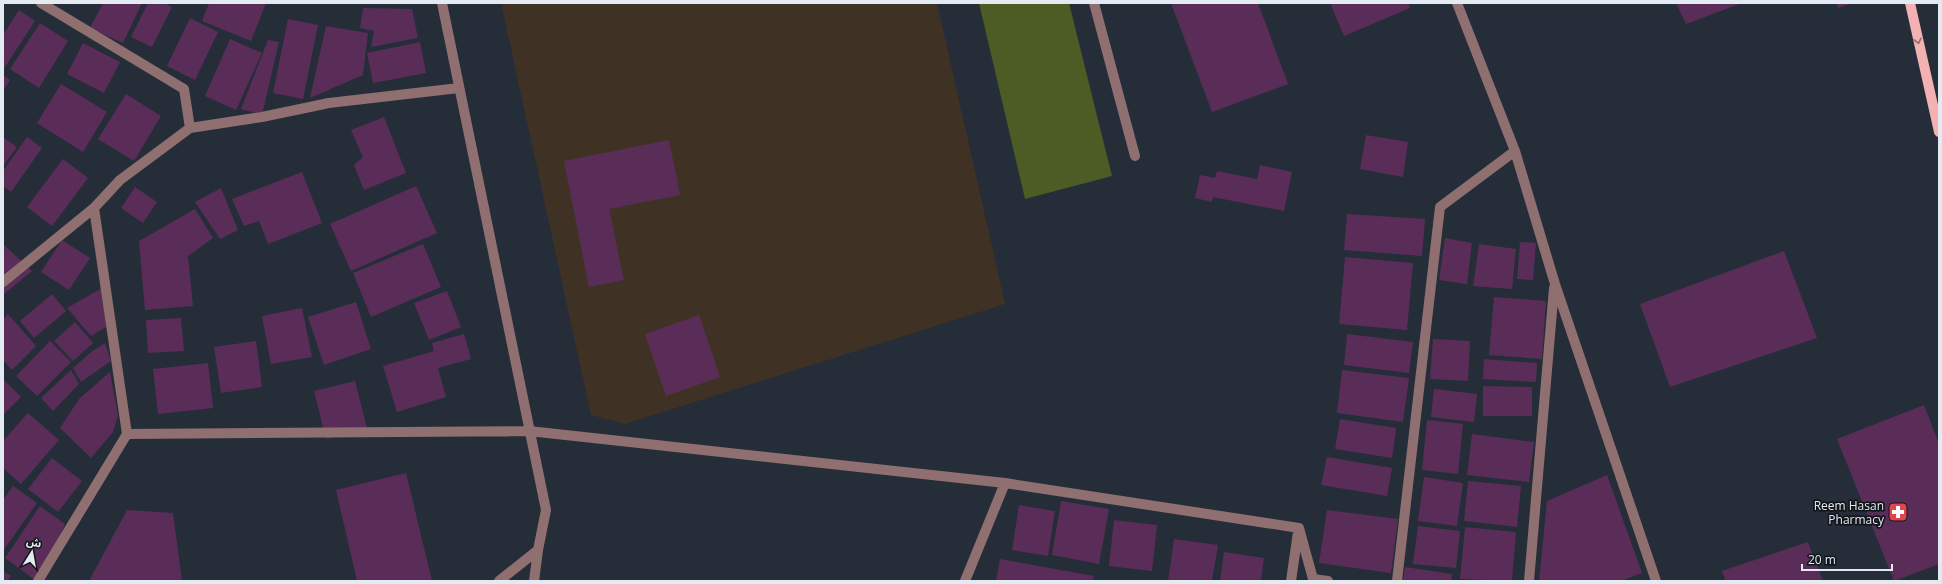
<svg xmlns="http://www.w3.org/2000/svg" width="1942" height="584" viewBox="0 0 1942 584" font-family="'Open Sans','Noto Sans Arabic',sans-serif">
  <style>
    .education { fill: #3f3224 }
    .green { fill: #4d5b25 }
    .building { fill: #5a2d58 }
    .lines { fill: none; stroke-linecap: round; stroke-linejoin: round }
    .minor { stroke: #8f6f70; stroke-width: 10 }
    .major { stroke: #f3b1b3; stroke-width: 10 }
    .oneway { stroke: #8e6b6f }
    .labels { text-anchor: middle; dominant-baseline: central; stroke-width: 3.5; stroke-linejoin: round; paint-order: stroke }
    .poi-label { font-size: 12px; fill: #e4eaf2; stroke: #12161b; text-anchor: end }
  </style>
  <rect width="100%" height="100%" fill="#252d39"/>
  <!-- education -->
  <path class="education" d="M501 3H937L1005 304 625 424 591 415Z"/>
  <!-- green -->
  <path class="green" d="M979 3H1069L1112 176 1025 199Z"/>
  <!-- building -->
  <path class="building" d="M103 3H142L123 43 90 28Z
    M148 3H164L172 7 152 47 131 37Z
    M209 3H266L251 41 202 21Z
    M1171 3H1258L1288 84 1212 112Z
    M1330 3H1408L1410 8 1344 36Z
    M1676 3H1742L1686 24Z
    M1836 3H1853L1838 8Z
    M363 8 412 9 418 38 371 47 374 31 360 28Z
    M19 10 35 21 3 70V35Z
    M190 18 218 32 195 80 167 66Z
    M288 19 318 25 303 99 273 93Z
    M40 23 68 41 39 88 10 69Z
    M326 26 368 33 363 75 310 98Z
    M230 39 262 53 236 110 205 96Z
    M268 40 279 42 262 115 241 109Z
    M420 42 426 73 373 83 367 53Z
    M83 43 120 62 104 93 67 74Z
    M3 75 10 80 3 91Z
    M61 84 107 112 83 152 37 123Z
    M126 94 161 116 134 161 98 139Z
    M384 117 406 173 364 190 354 165 363 157 351 130Z
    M1366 135 1408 142 1403 177 1360 169Z
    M3 137 17 147 3 166Z
    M27 137 42 148 11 192 3 186V171Z
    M669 140 680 195 609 209 624 280 589 287 564 161Z
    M63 159 88 178 52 226 27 207Z
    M1260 165 1292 172 1284 211 1213 197 1212 202 1195 198 1200 175 1215 178 1217 171 1257 179Z
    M302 172 322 223 268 244 259 221 244 226 232 199Z
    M416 186 437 233 351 271 330 224Z
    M135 187 157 202 143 223 121 208Z
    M221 188 238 230 220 239 195 202Z
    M195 209 213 238 188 256 193 306 145 310 139 241Z
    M1347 214 1425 219 1422 256 1344 250Z
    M1445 238 1472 243 1467 284 1439 280Z
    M62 240 90 258 69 290 41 272Z
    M1520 242 1536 243 1533 280 1517 279Z
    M3 244 32 271 3 295Z
    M423 244 441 287 371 317 353 273Z
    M1479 244 1516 249 1512 289 1473 286Z
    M1784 251 1817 338 1670 387 1640 304Z
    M1345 257 1413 263 1407 330 1339 324Z
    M102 288 109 325 91 336 67 308Z
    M447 291 461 327 429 340 414 303Z
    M52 294 66 311 34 338 20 321Z
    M1494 297 1546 301 1542 359 1489 355Z
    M356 302 371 349 324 365 308 317Z
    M302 308 312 357 271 364 262 316Z
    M8 314 36 346 12 370 3 360V319Z
    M699 315 720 377 666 396 645 334Z
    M181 318 184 351 148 353 146 320Z
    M75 322 93 343 73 361 54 341Z
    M464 334 471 359 438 368 446 397 397 412 383 366 434 351 432 343Z
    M1347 334 1413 342 1409 373 1344 365Z
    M1433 339 1470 341 1468 381 1430 379Z
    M50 341 71 362 37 396 16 376Z
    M256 341 262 387 221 393 214 347Z
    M105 343 111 361 81 382 73 368 91 352Z
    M1484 359 1537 363 1536 382 1483 379Z
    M208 363 213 408 158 414 153 369Z
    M71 370 79 384 53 411 41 398Z
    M1342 370 1409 378 1403 422 1337 413Z
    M110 372 118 416 113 432 91 458 60 428 79 399Z
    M3 379 21 397 3 415Z
    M355 381 367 428 326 439 314 391Z
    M1483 386 1532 387V416H1483Z
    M1434 389 1477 394 1474 422 1431 417Z
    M1924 405 1939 444V564L1894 581 1837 439Z
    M28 413 59 440 21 484 3 468V441Z
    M1340 419 1396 428 1392 458 1335 449Z
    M1427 420 1463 424 1458 474 1422 470Z
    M1472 434 1534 442 1529 482 1467 475Z
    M1327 457 1392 468 1387 496 1321 485Z
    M52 458 82 481 58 512 28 489Z
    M406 473 432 581H357L336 490Z
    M1607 475 1642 573 1621 581H1539L1547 501Z
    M1424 477 1463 483 1457 526 1418 521Z
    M1468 481 1521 486 1517 527 1464 521Z
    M13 486 37 503 3 551V500Z
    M1061 501 1109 509 1099 564 1052 555Z
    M1019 505 1055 511 1048 556 1012 550Z
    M40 506 65 524 41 581H36L5 558Z
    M127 510 173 513 182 581H89Z
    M1327 510 1398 519 1391 573 1319 563Z
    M1114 520 1157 525 1152 571 1109 566Z
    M1418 526 1460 531 1456 568 1413 564Z
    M1465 527 1516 532 1512 581 1460 579Z
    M1174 539 1218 545 1212 581H1168Z
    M1808 542 1823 581H1726L1722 571Z
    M1224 552 1264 558 1261 581H1220Z
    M1000 559 1094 576 1093 581H996Z
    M1405 567 1452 574 1451 581H1403Z
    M3 571 11 576 7 581H3Z"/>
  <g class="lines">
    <!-- minor -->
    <path class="minor" d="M41 3 184 89 190 128 120 180 94 208 127 434
      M442 3 546 510 538 550 499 581
      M1094 3 1135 156
      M1457 3 1515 151 1555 284 1656 581
      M190 128 262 117 329 103 459 88
      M3 282 94 208
      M38 581 127 434 529 431 1005 483 1299 528 1313 579 1328 581
      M534 581 538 550
      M965 581 1005 483
      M1291 581 1298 532
      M1397 581 1440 207 1515 151
      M1529 581 1554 288"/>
    <!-- major -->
    <path class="major" d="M1910 3 1939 132"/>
  </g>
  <!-- one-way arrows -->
  <defs><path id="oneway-chevron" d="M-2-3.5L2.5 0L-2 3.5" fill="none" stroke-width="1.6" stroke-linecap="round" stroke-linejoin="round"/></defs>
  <use class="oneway" href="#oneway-chevron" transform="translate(1918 41) rotate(77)"/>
  <!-- icons -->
  <defs>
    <symbol id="pharmacy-square" viewBox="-11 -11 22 22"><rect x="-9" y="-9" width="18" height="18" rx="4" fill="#e0444e" stroke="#12161b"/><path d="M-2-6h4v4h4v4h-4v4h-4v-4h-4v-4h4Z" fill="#fff"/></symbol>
  </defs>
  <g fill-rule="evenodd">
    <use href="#pharmacy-square" x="1887" y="501" width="22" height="22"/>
  </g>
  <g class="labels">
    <!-- poi labels -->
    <g class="poi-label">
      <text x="1884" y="505">Reem Hasan<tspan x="1884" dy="14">Pharmacy</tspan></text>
    </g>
  </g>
  <!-- border -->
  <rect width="1942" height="584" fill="none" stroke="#e4eaf2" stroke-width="8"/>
  <!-- north arrow -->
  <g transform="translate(32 552) rotate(11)" stroke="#12161b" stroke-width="3" paint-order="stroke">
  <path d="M0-3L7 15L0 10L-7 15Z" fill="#e4eaf2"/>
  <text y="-6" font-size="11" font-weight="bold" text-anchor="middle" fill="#e4eaf2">ش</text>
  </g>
  <!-- scale -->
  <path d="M1802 564v6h90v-6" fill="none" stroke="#e4eaf2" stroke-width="2"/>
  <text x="1808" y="564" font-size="12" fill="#e4eaf2" stroke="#12161b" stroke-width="3" paint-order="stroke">20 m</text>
</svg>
